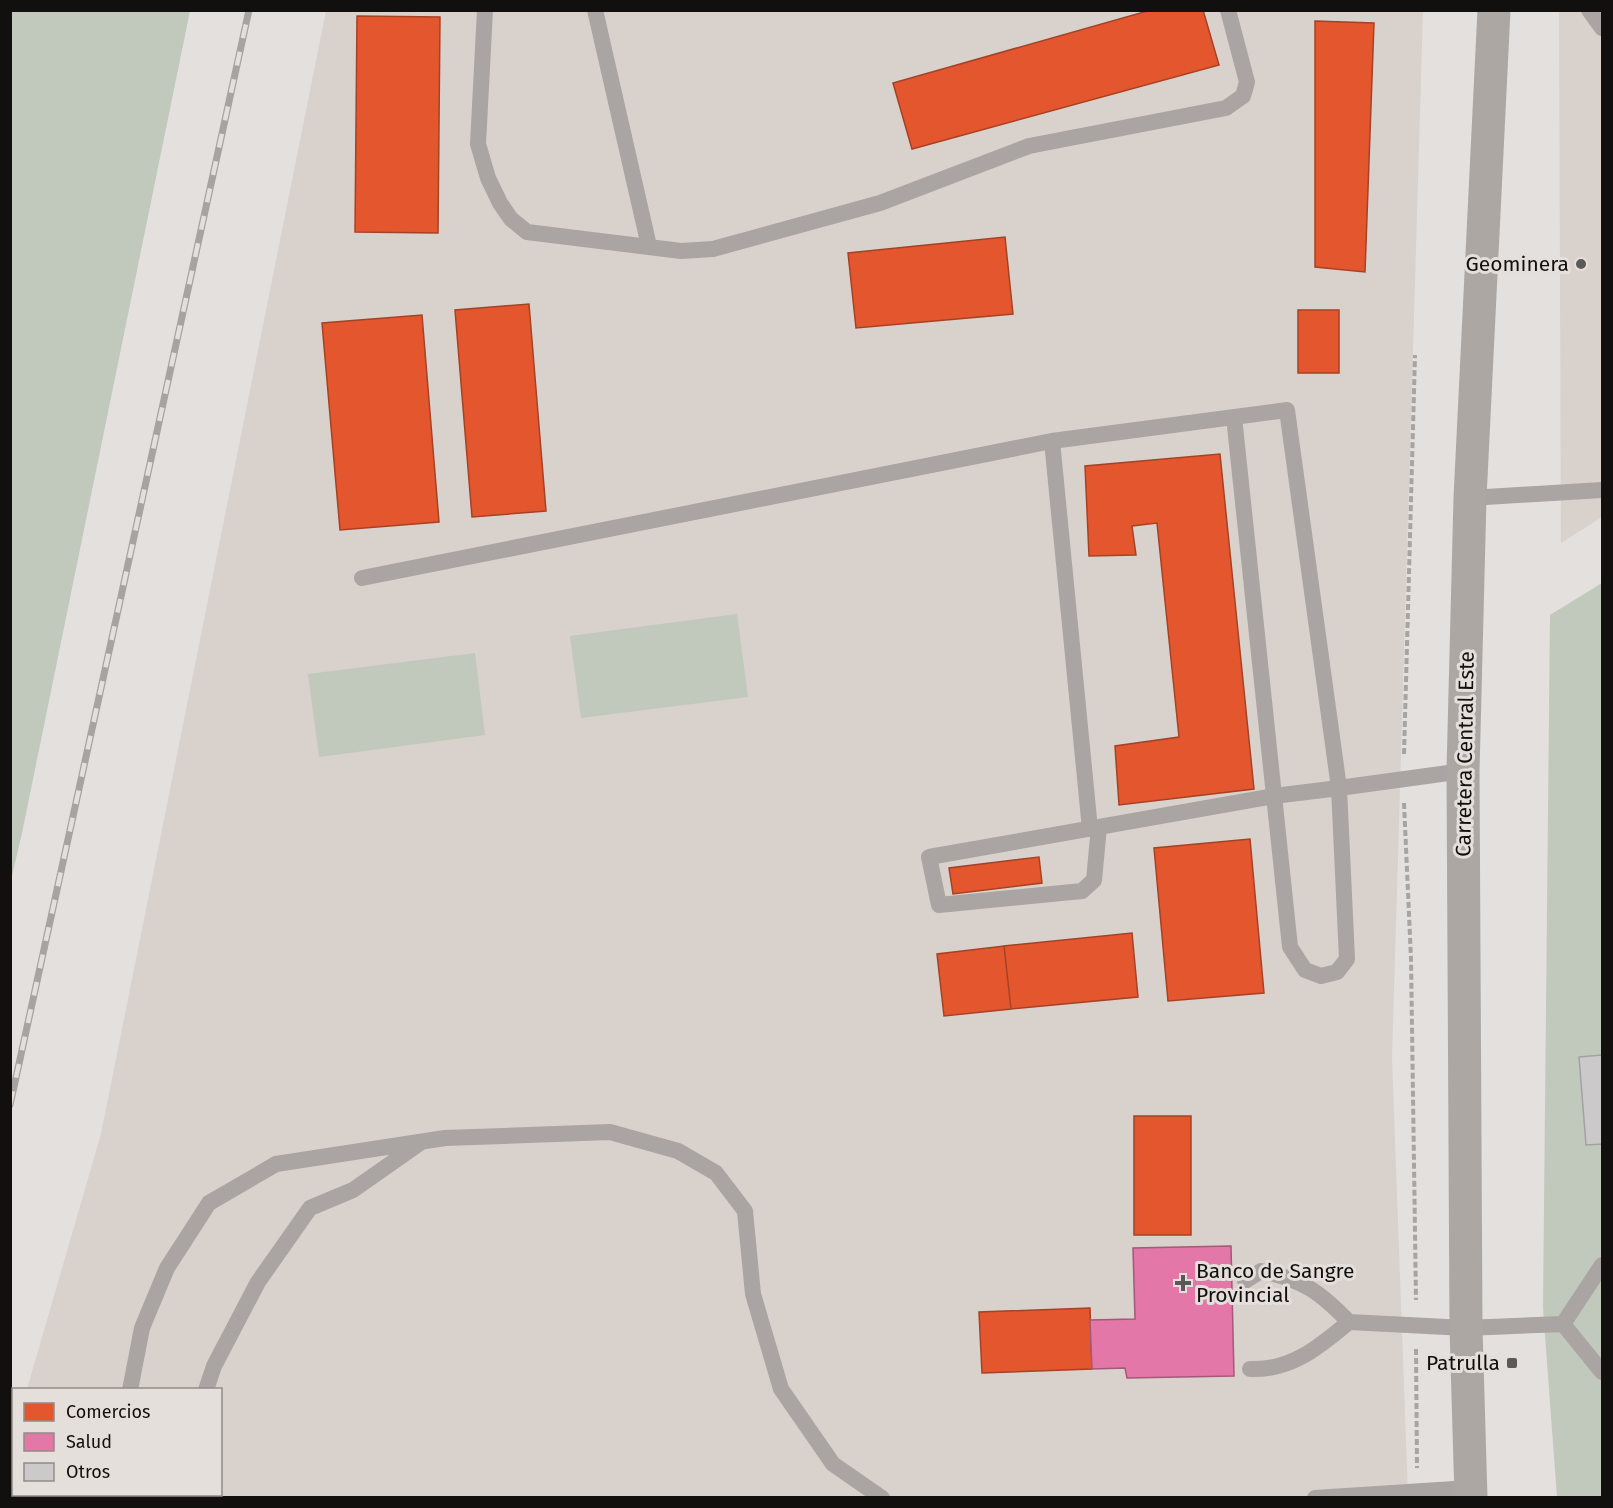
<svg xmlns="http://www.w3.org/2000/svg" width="1613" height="1508" viewBox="0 0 1613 1508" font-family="'Fira Sans',sans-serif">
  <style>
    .built { fill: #d9d1cb }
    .green { fill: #c1c8bc }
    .shops { fill: #e4572e; stroke: #a54225; stroke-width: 1.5 }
    .health { fill: #e377a8; stroke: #a4587a; stroke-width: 1.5 }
    .building { fill: #cbc9c9; stroke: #a3a2a2; stroke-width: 1.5 }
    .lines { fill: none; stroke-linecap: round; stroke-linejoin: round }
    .path { stroke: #a8a4a2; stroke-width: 4; stroke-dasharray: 6 3; stroke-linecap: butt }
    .service { stroke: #aaa4a2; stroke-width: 16 }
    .primary { stroke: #aca7a3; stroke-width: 33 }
    .rail-casing { stroke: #a7a3a1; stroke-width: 7 }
    .rail { stroke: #e5dfdb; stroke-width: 4.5; stroke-dasharray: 14; stroke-linecap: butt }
    .poi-dot { fill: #5b5957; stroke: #e5dfdb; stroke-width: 2 }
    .labels { text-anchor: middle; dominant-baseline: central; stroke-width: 6; stroke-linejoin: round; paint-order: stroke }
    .poi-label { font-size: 21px; fill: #12100f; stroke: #e5dfdb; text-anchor: end }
    .street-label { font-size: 21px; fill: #12100f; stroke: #e5dfdb }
  </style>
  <rect width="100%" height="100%" fill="#e3e0dd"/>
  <!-- built -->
  <path class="built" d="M326 11H1423L1392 1058 1408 1497 11 1498 10 1448 13 1438 14 1494H220V1390L27 1389 101 1134Z
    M1559 11H1602V517L1561 543Z"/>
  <!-- green -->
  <path class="green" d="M11 10 190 11 22 833 11 880Z
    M1602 583V1497H1557L1543 1308 1550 615Z
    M737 614 748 697 581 718 570 636Z
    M475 653 485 735 319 757 308 674Z"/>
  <!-- shops -->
  <path class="shops" d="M1151 10H1203L1219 65 912 149 893 83Z
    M357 16 440 17 438 233 355 232Z
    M1315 21 1374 23 1365 272 1315 267Z
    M1005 237 1013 314 856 328 848 253Z
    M529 304 546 511 472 517 455 310Z
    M1298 310H1339V373H1298Z
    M422 315 439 522 340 530 322 323Z
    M1220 454 1254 789 1119 805 1115 746 1179 737 1157 523 1132 526 1136 555 1089 556 1085 466Z
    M1250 839 1264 993 1168 1001 1154 848Z
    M1039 857 1042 883 953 894 949 868Z
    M1132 933 1138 997 1011 1009 1004 946Z
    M1004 946 1011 1009 944 1016 937 954Z
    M1134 1116H1191V1235H1134Z
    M1090 1308 1092 1369 982 1373 979 1312Z"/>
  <!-- health -->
  <path class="health" d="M1231 1246 1234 1376 1127 1378 1125 1368 1092 1369 1090 1320 1135 1319 1133 1248Z"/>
  <!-- building -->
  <path class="building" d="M1602 1055V1144L1586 1145 1579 1057Z"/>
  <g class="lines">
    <!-- path -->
    <path class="path" d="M1404 754 1415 355
      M1404 803 1411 959 1416 1300
      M1416 1349 1417 1468"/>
    <!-- service -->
    <path class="service" d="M485 10 478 144 488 178 500 203 511 219 527 232 681 251 713 249 880 203 1029 146 1226 108 1243 96 1247 82 1228 10
      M595 10 649 246
      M1589 10 1602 28
      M1052 441 1090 829
      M1470 498 1602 490
      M362 578 1052 441 1287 410 1339 788 1463 771
      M1099 827 1094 880 1082 891 939 905 929 857 1274 796 1339 788 1347 959 1337 972 1321 976 1305 970 1290 947 1234 417
      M1245 1281 1261 1271C1302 1279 1320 1292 1349 1322
      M1563 1324 1602 1265
      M1250 1369C1291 1371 1319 1347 1349 1322L1466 1328 1563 1324 1602 1372
      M130 1390 142 1328 167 1268 209 1203 276 1164 445 1138 610 1132 678 1151 716 1173 745 1211 753 1294 781 1389 833 1464 882 1498
      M206 1390 214 1366 258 1282 310 1208 353 1190 420 1143
      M140 1494V1498
      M168 1498 169 1494
      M1315 1498 1470 1488"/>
    <!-- primary -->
    <path class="primary" d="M1471 1498 1466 1328 1463 771 1470 498 1494 10"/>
    <defs>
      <path id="rail" d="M10 1105 249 10"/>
    </defs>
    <!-- rail casing -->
    <use href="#rail" class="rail-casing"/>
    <!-- rail -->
    <use href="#rail" class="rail"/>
  </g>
  <!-- markers -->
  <g class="poi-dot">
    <circle cx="1581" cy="264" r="6"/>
    <path d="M1180 1274h6v6h6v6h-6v6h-6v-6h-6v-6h6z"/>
    <rect x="1506" y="1357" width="12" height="12" rx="3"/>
  </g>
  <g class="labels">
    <!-- poi labels -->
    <g class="poi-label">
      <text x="1569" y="264">Geominera</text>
      <text x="1196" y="1271" text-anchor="start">Banco de Sangre<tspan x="1196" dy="24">Provincial</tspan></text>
      <text x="1500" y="1363">Patrulla</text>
    </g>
    <!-- street labels -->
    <g class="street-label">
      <text transform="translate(1465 754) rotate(-89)">Carretera Central Este</text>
    </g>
  </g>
  <!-- border -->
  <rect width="1613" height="1508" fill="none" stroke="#12100f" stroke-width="24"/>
  <!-- legend -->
  <rect x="12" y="1388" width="210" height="108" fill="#e5dfdb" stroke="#918c89" stroke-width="1.5"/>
  <rect x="24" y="1403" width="30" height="18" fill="#e4572e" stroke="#918c89" stroke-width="1.5"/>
  <text x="66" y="1418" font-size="18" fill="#12100f">Comercios</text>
  <rect x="24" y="1433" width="30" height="18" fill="#e377a8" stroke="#918c89" stroke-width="1.5"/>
  <text x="66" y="1448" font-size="18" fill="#12100f">Salud</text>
  <rect x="24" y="1463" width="30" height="18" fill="#cbc9c9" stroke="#918c89" stroke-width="1.5"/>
  <text x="66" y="1478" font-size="18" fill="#12100f">Otros</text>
</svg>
